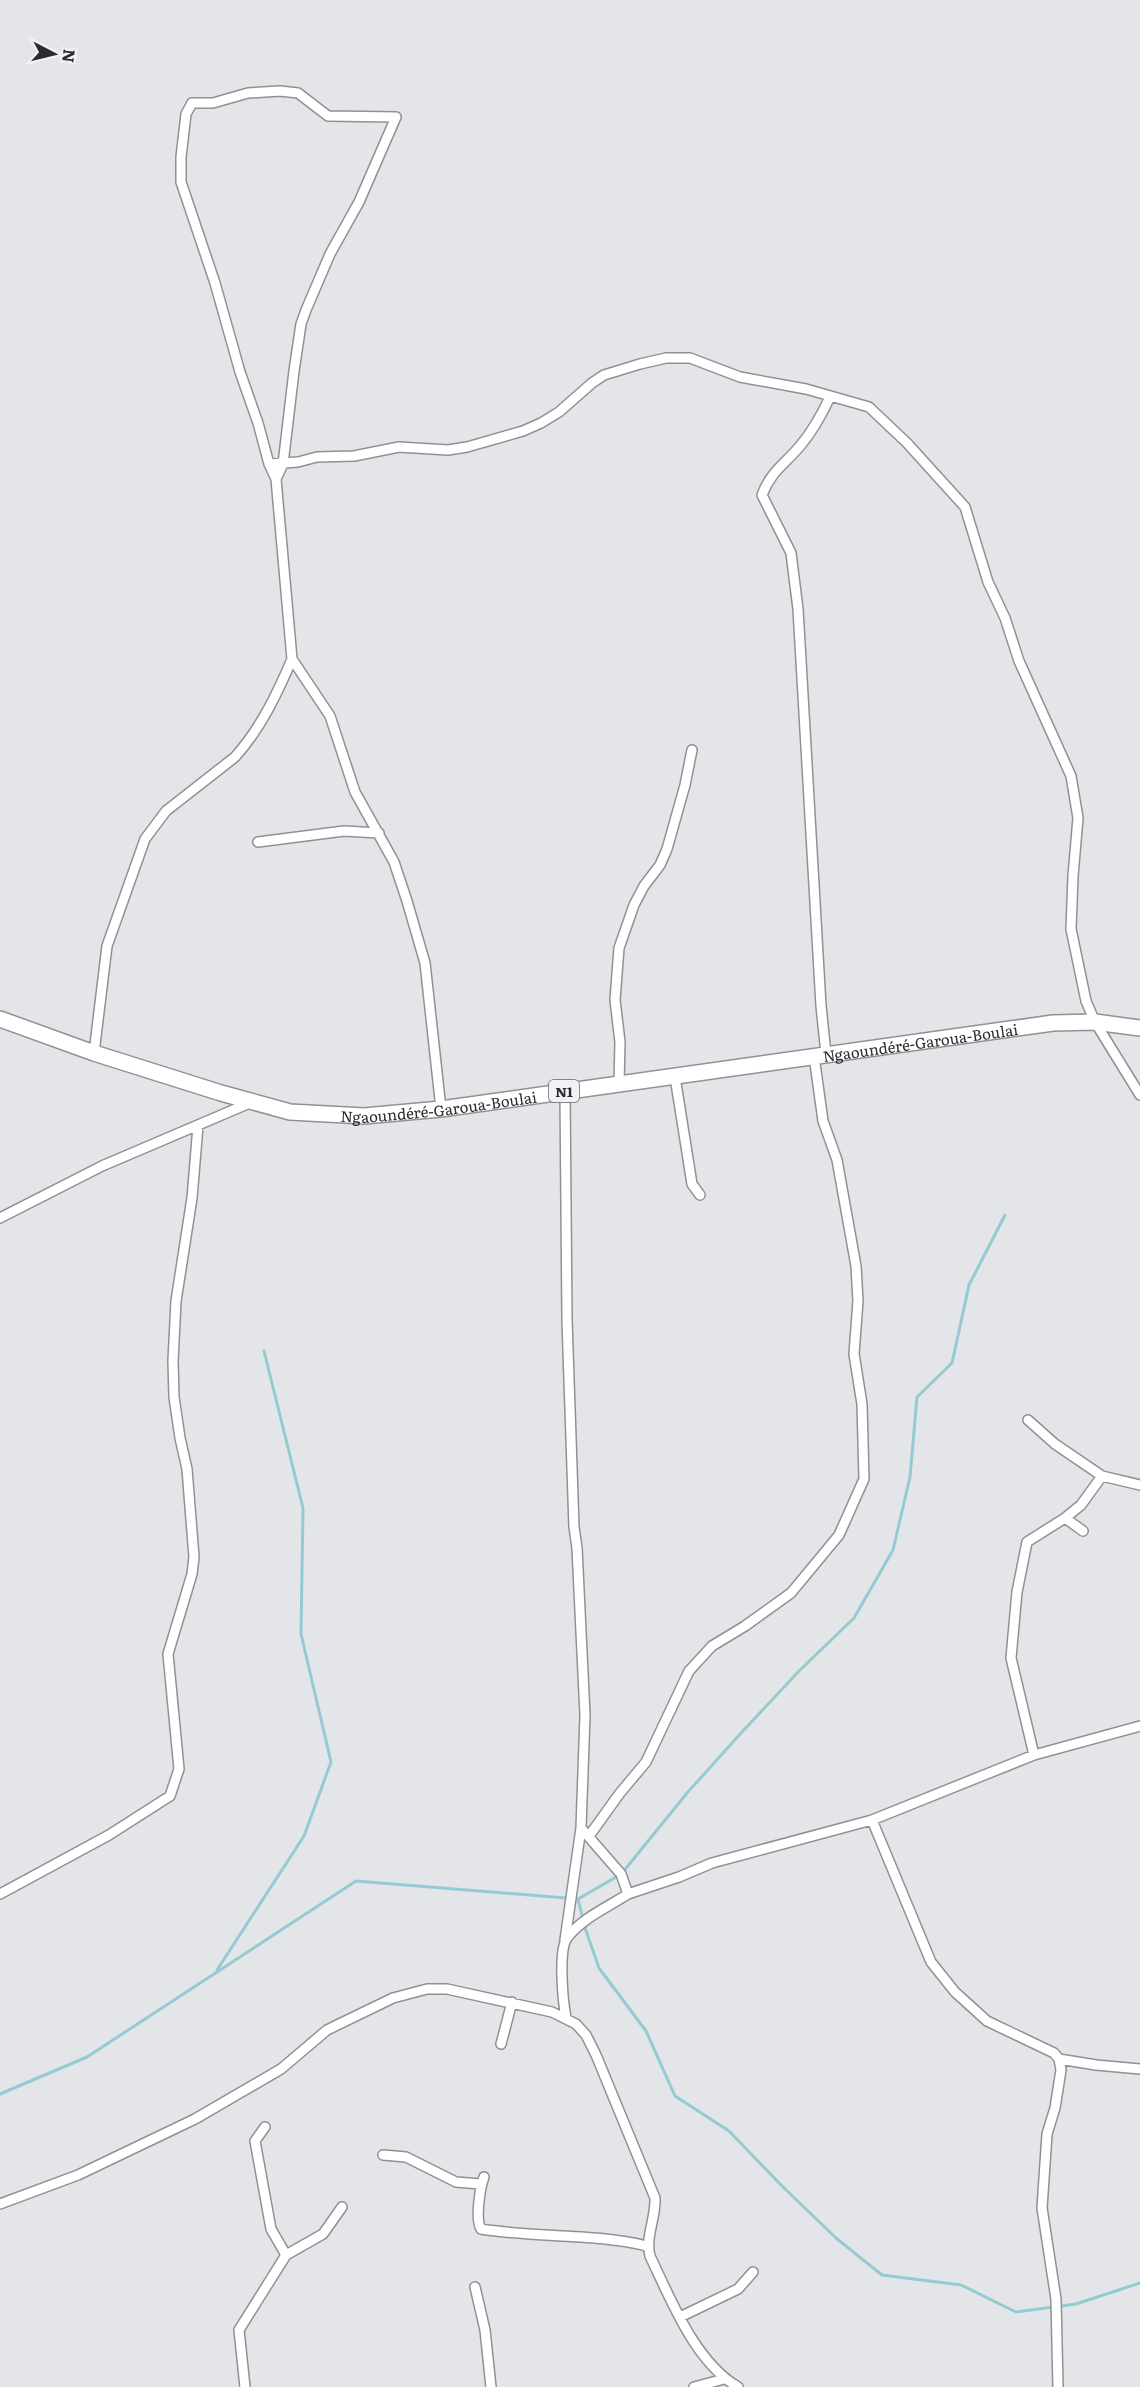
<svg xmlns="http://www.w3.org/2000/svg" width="1140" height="2387" viewBox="0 0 1140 2387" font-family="Literata,serif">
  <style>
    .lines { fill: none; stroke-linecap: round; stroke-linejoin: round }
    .stream { stroke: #94cbd3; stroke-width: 3 }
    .minor-casing { stroke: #909194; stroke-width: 12 }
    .trunk-casing { stroke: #909194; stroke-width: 18 }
    .minor { stroke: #fff; stroke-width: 9 }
    .trunk { stroke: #fff; stroke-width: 15 }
    .labels { text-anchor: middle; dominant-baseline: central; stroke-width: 4.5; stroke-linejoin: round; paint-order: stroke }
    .shield { fill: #f1f2f5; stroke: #666768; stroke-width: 1.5 }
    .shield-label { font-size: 14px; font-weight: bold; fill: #2a2b2c }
    .street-label { font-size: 15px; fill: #2a2b2c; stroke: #f1f2f5 }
  </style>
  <rect width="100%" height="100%" fill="#e4e5e8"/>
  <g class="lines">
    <!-- stream -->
    <path class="stream" d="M623 1872 687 1793 742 1732 799 1671 854 1618 893 1550 910 1477 917 1397 952 1363 969 1285 1005 1215
      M578 1899 618 1876
      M584 1925 599 1968 646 2031 675 2096 729 2131 782 2186 836 2238 882 2275 961 2285 1016 2312 1076 2304 1140 2283
      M217 1970 304 1836 331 1762 301 1634 303 1508 264 1351
      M0 2094 87 2057 356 1881 578 1899 583 1919"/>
    <defs>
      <path id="minor" d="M269 464 298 462 317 457 354 456 399 447 448 450 467 447 523 431 541 423 559 412 592 383 604 375 640 364 666 358H690L740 377 806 389 869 407 907 443 965 507 988 582 1005 618 1019 661 1071 776 1078 818 1073 876 1071 929 1086 1001 1095 1022 1140 1095
        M276 479 283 464 294 371 301 324 306 310 330 254 359 202 396 117 328 116 298 93 280 91 248 93 213 103H192L186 114 181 157V182L215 283 240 372 258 423 269 464 276 479 292 659
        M258 842 344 831 379 833
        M94 1053 107 946 145 839 166 811 235 757C261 728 277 694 292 659L330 716 355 792 394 862 407 901 425 963 441 1109
        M826 1054 821 1006 798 609 791 553 762 495C771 471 785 464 800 446 813 431 822 414 830 397
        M675 1077 692 1184 700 1195
        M619 1084 620 1042 615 1000 619 948 634 905 644 886 660 865 667 849 685 785 692 750
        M565 1091 567 1320 574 1527 577 1548 585 1715 581 1828 621 1874 628 1894 679 1877 712 1863 872 1820 1034 1755 1140 1726
        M0 1218 102 1166 252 1102
        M1028 1420 1055 1444 1102 1476 1140 1485
        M1083 1531 1065 1518 1081 1505 1102 1476
        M1034 1755 1011 1658 1017 1592 1027 1542 1065 1518
        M872 1820 931 1962 955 1992 987 2021 1054 2053 1059 2059 1061 2070 1055 2108 1047 2134 1042 2208 1056 2299 1058 2387
        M589 1836 620 1793 646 1762 689 1671 712 1646 745 1626 791 1593 839 1535 864 1479 862 1404 854 1354 858 1301 856 1266 837 1160 823 1121 814 1056
        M0 1894 109 1835 170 1796 179 1769 168 1654 192 1574 194 1557 187 1469 180 1438 174 1397 173 1361 176 1301 192 1198 198 1126
        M565 1940 581 1828
        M566 2018C563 2002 558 1951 567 1938 582 1918 608 1907 628 1894
        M501 2044 512 2002
        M1059 2059 1096 2065 1140 2069
        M265 2127 255 2141 271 2229 286 2255 323 2234 342 2207
        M383 2155 406 2157 456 2182 481 2184
        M484 2177C480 2188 475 2219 481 2229 536 2238 593 2233 647 2246
        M0 2204 78 2175 195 2119 281 2069 327 2030 393 1998 427 1989H447L552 2012 576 2024 586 2035 596 2055 655 2198C656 2218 645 2237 650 2256 671 2300 695 2362 738 2387
        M475 2287 485 2330 491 2387
        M680 2317 738 2289 753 2272
        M245 2387 239 2330 286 2255
        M694 2387 724 2379"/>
      <g id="trunk">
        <path id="s1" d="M0 1019 94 1053 221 1093 290 1112 364 1116 441 1109 1053 1023 1095 1022 1140 1028"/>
      </g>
    </defs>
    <!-- minor casing -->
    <use href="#minor" class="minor-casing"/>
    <!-- trunk casing -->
    <use href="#trunk" class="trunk-casing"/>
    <!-- minor -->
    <use href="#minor" class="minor"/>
    <!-- trunk -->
    <use href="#trunk" class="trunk"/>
  </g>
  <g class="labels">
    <!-- shield labels -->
    <rect class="shield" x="549" y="1080" width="30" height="22" rx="4.5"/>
    <g class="shield-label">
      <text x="564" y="1091">N1</text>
    </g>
    <!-- street labels -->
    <g class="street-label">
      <text stroke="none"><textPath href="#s1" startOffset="940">Ngaoundéré-Garoua-Boulai</textPath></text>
      <text stroke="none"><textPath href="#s1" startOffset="454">Ngaoundéré-Garoua-Boulai</textPath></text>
    </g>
  </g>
  <!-- north arrow -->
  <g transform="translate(54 54) rotate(97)" stroke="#f1f2f5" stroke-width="4.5" paint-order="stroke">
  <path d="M0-4.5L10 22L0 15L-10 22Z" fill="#2a2b2c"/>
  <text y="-9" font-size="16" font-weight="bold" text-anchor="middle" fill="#2a2b2c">N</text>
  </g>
</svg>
